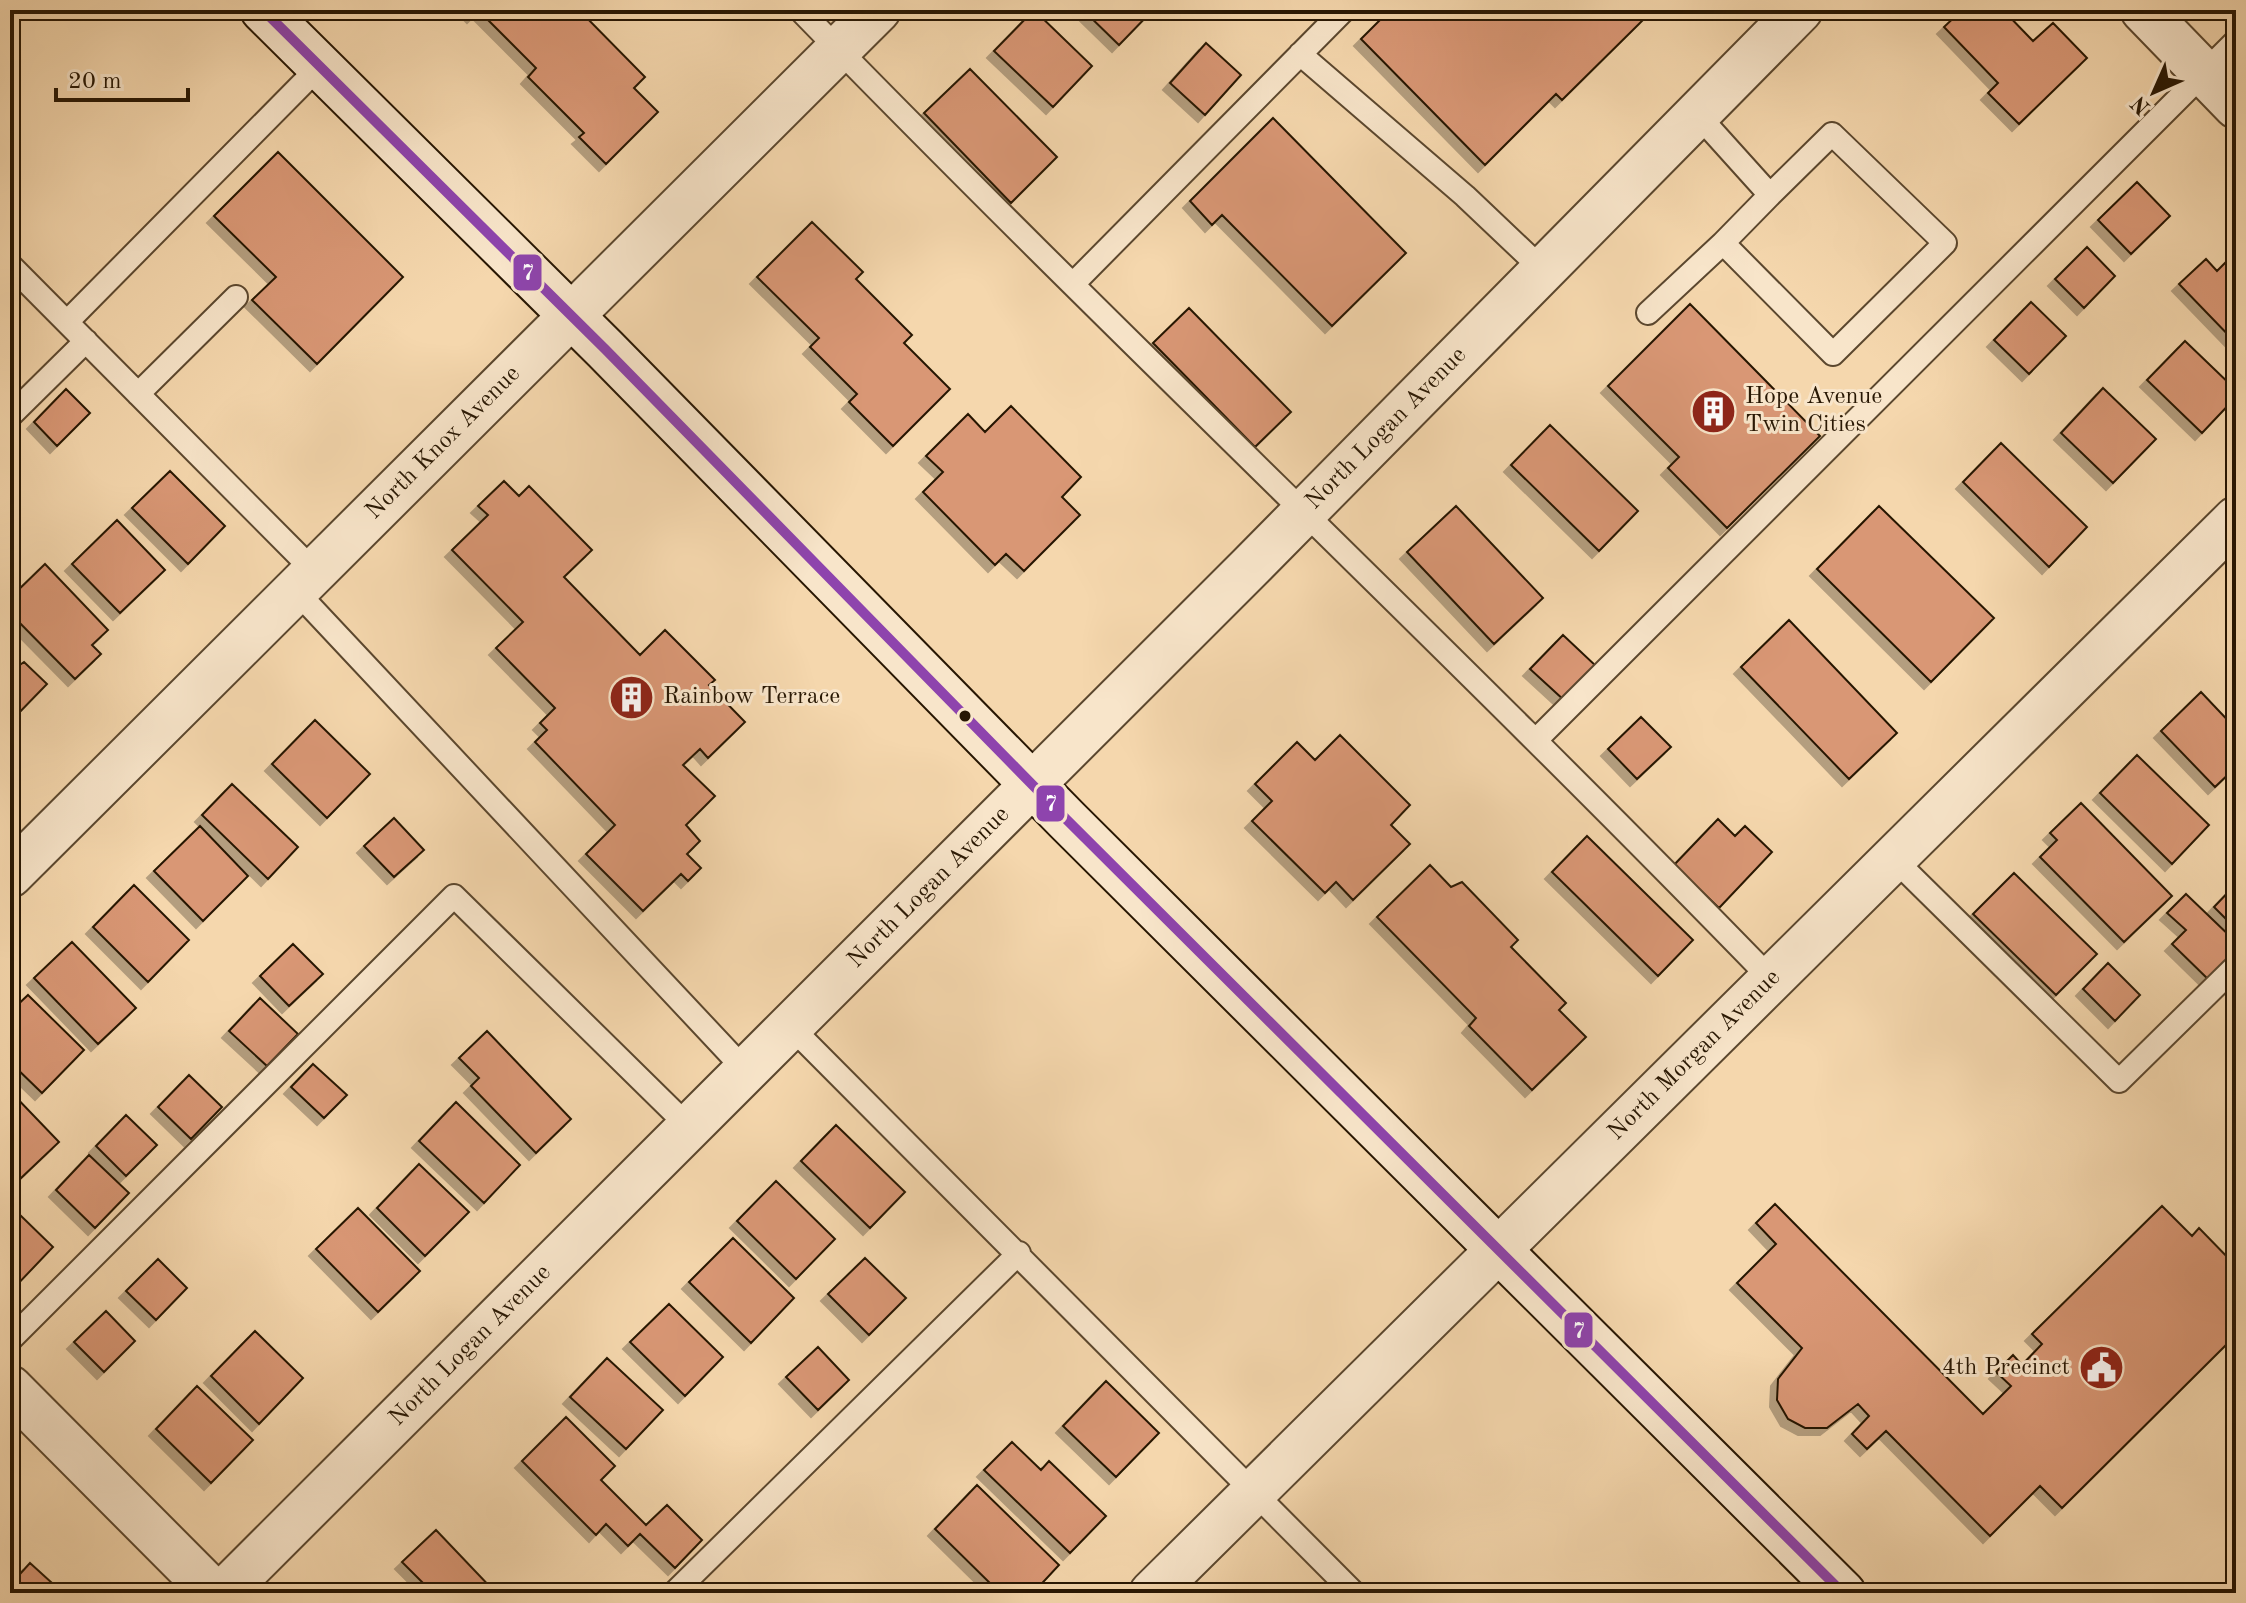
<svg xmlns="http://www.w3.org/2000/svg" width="2246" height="1603" viewBox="0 0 2246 1603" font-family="'Old Standard TT',serif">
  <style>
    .building { fill: #d99775; stroke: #281703; stroke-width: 2; filter: url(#shadow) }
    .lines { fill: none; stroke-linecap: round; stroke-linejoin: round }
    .service-casing { stroke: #5b472e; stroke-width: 26 }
    .minor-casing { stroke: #5b472e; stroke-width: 48 }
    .secondary-casing { stroke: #281703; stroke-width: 48 }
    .service { stroke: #f8e5ca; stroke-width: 22 }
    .minor { stroke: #f8e5ca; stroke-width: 44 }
    .secondary { stroke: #f8e5ca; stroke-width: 44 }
    .bus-1-casing { stroke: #f8e5ca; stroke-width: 16 }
    .bus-1 { stroke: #8e44ad; stroke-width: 10 }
    .bus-dot { fill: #281703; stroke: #f8e5ca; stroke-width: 3 }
    .labels { text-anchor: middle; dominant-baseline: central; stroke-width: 6; stroke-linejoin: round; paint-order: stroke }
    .poi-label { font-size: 24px; fill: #281703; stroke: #f8e5ca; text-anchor: start }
    .street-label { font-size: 24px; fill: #281703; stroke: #f8e5ca }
    .line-badge { stroke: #f8e5ca; stroke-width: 3 }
    .badge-label { font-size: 22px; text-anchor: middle; font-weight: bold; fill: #fff }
  </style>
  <defs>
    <filter id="shadow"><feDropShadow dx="-7" dy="7" stdDeviation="0" flood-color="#0004"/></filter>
  </defs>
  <rect width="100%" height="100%" fill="#f5d7ad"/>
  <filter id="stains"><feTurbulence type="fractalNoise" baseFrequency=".0025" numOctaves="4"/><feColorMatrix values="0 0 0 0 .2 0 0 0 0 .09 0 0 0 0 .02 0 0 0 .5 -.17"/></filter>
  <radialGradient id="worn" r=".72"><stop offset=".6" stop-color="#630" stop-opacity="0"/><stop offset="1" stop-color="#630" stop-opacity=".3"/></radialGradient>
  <!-- building -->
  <path class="building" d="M468 10H579L645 77 634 88 658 112 606 164 579 137 584 133 528 77 536 68 479 11 474 16Z
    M1034 10 1092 66 1053 107 994 51Z
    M1083 10H1153L1119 45Z
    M1390 10H1639L1646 17 1562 100 1556 94 1485 165 1361 39Z
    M1962 10H2003L2033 41 2053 23 2087 58 2019 124 1988 93 1998 83 1944 27Z
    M1206 43 1241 75 1205 115 1170 83Z
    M970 69 1057 157 1011 203 924 113Z
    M1273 118 1406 253 1332 326 1222 215 1212 225 1190 201Z
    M278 152 403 277 317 364 252 300 276 277 214 216Z
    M2137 182 2170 216 2131 254 2098 220Z
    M812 222 863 272 856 279 912 335 904 343 950 389 893 446 849 402 857 394 810 347 819 338 757 277Z
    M2087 247 2115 276 2084 308 2055 279Z
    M2233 255 2236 258V343L2179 284 2206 259 2217 271Z
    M2031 302 2066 336 2029 374 1994 340Z
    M1690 304 1820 436 1727 528 1668 468 1679 457 1608 386Z
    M1189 308 1291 412 1255 447 1153 343Z
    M2185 341 2236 390V397L2202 433 2147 380Z
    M2103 388 2156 439 2113 483 2061 433Z
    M66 389 90 413 57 446 34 422Z
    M1011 406 1081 477 1062 497 1080 515 1024 571 1006 554 995 565 923 492 943 472 926 456 968 414 985 432Z
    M1550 425 1638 511 1599 551 1511 465Z
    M2001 443 2087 527 2049 567 1963 482Z
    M170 471 225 526 188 564 132 508Z
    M504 481 519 496 529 486 592 550 564 577 640 655 665 630 715 680 709 685 745 722 708 758 700 749 683 765 715 796 686 825 700 841 687 854 701 868 688 881 681 874 643 911 586 854 615 825 535 742 547 730 540 723 555 708 496 648 523 622 452 550 488 515 478 506Z
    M1456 506 1543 598 1494 644 1407 552Z
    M1879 506 1994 618 1931 682 1817 569Z
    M117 520 165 570 120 613 72 564Z
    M45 564 108 630 92 645 101 654 75 679 10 613V598Z
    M1789 620 1897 733 1849 779 1741 667Z
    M1563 635 1597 667 1565 701 1530 669Z
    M24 662 47 684 10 722V672Z
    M2201 692 2236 729V767L2215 787 2161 731Z
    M1641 717 1671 747 1637 779 1608 749Z
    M315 720 370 774 327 818 272 764Z
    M1340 735 1410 805 1391 825 1410 844 1353 900 1336 882 1325 893 1252 821 1272 801 1255 784 1297 742 1315 760Z
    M2137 755 2209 825 2172 864 2100 793Z
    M232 784 298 847 268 879 202 815Z
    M2081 803 2172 896 2124 942 2040 857 2057 840 2050 833Z
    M394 818 424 850 394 877 364 846Z
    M1718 819 1735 836 1745 826 1772 852 1719 908 1674 865Z
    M200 826 248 876 203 921 154 871Z
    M1587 836 1693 940 1658 976 1552 872Z
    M1430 865 1451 887 1462 882 1518 940 1511 947 1566 1003 1559 1010 1586 1037 1532 1090 1469 1026 1476 1018 1377 917Z
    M2014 873 2097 954 2056 995 1973 914Z
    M2236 884V929L2214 907Z
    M134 885 189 940 148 982 93 927Z
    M2186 894 2236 942V957L2211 982 2172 944 2186 930 2167 913Z
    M72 942 136 1008 98 1044 34 978Z
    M293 944 323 974 289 1006 260 976Z
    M2108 963 2140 995 2115 1021 2083 989Z
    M28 995 84 1050 42 1093 10 1062V1012Z
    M260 998 298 1034 267 1066 229 1031Z
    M487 1031 571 1119 536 1153 471 1086 479 1078 459 1058Z
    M313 1064 347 1095 324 1118 291 1087Z
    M189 1075 222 1107 191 1139 158 1107Z
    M10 1091 59 1142 20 1179 10 1168Z
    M456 1102 520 1165 484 1203 419 1141Z
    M126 1115 157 1145 126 1176 96 1146Z
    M836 1125 905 1192 870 1228 801 1161Z
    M89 1155 129 1193 95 1228 56 1190Z
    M419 1164 469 1212 425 1256 377 1208Z
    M776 1181 835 1239 796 1279 737 1221Z
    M1775 1204 1983 1414 2011 1386 1996 1372 2013 1355 2022 1365 2042 1344 2032 1334 2162 1206 2192 1236 2199 1228 2236 1266V1335L2062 1508 2040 1486 1990 1536 1886 1431 1867 1449 1852 1434 1869 1416 1858 1404 1827 1428H1805L1788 1419 1777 1400 1778 1379 1802 1348 1737 1283 1776 1244 1756 1223Z
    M358 1208 420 1271 378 1312 316 1249Z
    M18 1213 53 1247 13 1289 10 1285V1221Z
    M733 1238 794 1298 751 1343 689 1282Z
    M865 1258 906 1298 869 1335 828 1294Z
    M158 1259 187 1288 156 1320 126 1291Z
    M669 1304 723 1357 685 1396 630 1342Z
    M106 1311 135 1341 104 1372 74 1342Z
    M255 1331 303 1378 259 1424 211 1376Z
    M818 1347 849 1380 818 1410 786 1377Z
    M607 1358 663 1410 626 1449 570 1397Z
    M1106 1381 1159 1433 1116 1477 1063 1426Z
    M197 1386 253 1440 211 1483 156 1429Z
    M566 1417 615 1466 601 1480 646 1525 667 1505 702 1540 675 1568 640 1534 628 1546 606 1524 596 1535 522 1461Z
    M1012 1442 1041 1470 1049 1461 1106 1516 1070 1553 984 1470Z
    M977 1485 1059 1565 1033 1593H1000L935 1529Z
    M436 1530 496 1593H433L402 1562Z
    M30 1563 63 1593H10V1585Z"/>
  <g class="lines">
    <defs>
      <path id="service" d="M800 10C1119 338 1453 651 1771 979
        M1300 54 1465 196 1543 270
        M1697 114 1770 195 1832 134 1945 243 1833 354 1723 243 1770 195
        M10 265 315 572
        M1074 283 1344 10
        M1648 313 1723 243
        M67 322 320 66
        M138 394 236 297
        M10 416 86 341
        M296 591 747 1072
        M1537 739 2236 41
        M1893 858 2119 1081 2236 966
        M791 1027 1354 1593
        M10 1340 454 896 690 1128
        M674 1593 1019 1253"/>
      <g id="minor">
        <path d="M2143 10 2236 106"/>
        <path id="s1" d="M10 875 878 10"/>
        <path d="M10 1388 214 1593"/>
        <path id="s2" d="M223 1593 1250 567 1800 10"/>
        <path id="s3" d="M1152 1593 2236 519"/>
      </g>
      <path id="secondary" d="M263 10 605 349 1067 820 1843 1593"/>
    </defs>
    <!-- service casing -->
    <use href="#service" class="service-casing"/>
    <!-- minor casing -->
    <use href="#minor" class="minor-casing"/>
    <!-- secondary casing -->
    <use href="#secondary" class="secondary-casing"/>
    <!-- service -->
    <use href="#service" class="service"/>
    <!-- minor -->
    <use href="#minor" class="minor"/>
    <!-- secondary -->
    <use href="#secondary" class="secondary"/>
    <defs>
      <path id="bus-1" d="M263 10 605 349 1067 820 1843 1593"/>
    </defs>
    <!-- bus-1 casing -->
    <use href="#bus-1" class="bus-1-casing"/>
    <!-- bus-1 -->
    <use href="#bus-1" class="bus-1"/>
  </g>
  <!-- icons -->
  <defs>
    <symbol id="building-disc" viewBox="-11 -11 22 22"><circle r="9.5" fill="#8f2418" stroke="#f8e5ca"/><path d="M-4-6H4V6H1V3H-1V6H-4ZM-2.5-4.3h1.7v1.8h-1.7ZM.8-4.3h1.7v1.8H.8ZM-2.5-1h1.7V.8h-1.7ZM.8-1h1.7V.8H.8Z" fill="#fff"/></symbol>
    <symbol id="civic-disc" viewBox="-11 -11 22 22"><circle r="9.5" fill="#8f2418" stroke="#f8e5ca"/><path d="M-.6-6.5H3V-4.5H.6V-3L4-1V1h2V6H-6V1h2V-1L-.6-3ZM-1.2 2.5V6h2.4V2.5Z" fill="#fff"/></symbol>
  </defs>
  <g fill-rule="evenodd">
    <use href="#building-disc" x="1688" y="386" width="51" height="51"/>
    <use href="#building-disc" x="606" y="672" width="51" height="51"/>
    <use href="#civic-disc" x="2076" y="1342" width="51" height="51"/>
  </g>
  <!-- markers -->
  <circle class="bus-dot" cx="965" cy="716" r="7"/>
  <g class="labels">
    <!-- poi labels -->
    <g class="poi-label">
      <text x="1745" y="397">Hope Avenue<tspan x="1745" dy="28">Twin Cities</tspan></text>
      <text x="663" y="697">Rainbow Terrace</text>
      <text x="2070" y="1368" text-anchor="end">4th Precinct</text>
    </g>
    <!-- street labels -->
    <g class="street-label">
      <text stroke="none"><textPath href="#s2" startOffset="1646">North Logan Avenue</textPath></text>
      <text stroke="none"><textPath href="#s1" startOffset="612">North Knox Avenue</textPath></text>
      <text stroke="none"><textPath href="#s2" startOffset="998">North Logan Avenue</textPath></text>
      <text stroke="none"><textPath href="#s3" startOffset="764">North Morgan Avenue</textPath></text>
      <text stroke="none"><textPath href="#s2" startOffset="350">North Logan Avenue</textPath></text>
    </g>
  </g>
  <g class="line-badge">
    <rect x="512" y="253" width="31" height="39" rx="8" fill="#8e44ad"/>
    <rect x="1035" y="784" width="31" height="39" rx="8" fill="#8e44ad"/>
    <rect x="1563" y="1311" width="31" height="38" rx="8" fill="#8e44ad"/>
  </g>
  <g class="badge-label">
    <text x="528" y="280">7</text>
    <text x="1051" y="811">7</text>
    <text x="1579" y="1338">7</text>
  </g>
  <!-- margin -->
  <rect width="2246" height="1603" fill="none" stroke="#f5d7ad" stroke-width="40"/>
  <rect x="12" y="12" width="2222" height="1579" fill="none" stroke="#281703" stroke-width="4"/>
  <rect x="20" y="20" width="2206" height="1563" fill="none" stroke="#281703" stroke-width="2"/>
  <!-- north arrow -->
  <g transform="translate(2154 92) rotate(225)" stroke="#f8e5ca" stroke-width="6" paint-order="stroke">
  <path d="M0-6L14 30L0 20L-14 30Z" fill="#281703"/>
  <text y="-12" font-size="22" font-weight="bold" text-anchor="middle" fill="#281703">N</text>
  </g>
  <!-- scale -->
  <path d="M56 88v12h132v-12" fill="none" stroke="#281703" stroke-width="4"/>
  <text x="68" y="88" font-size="24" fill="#281703" stroke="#f8e5ca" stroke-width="6" paint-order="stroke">20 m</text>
  <rect width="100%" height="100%" filter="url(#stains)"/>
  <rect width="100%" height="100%" fill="url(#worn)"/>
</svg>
